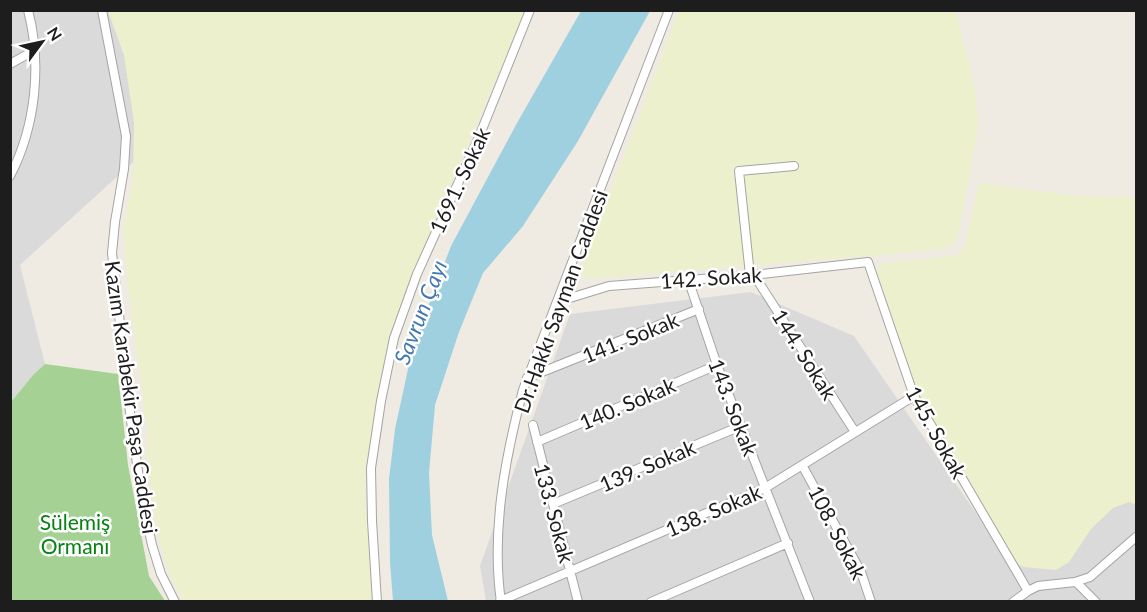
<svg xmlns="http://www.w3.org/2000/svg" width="1147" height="612" viewBox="0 0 1147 612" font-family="Lato,sans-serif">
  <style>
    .residential { fill: #dbdada }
    .farmland { fill: #ecf0cc }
    .forest { fill: #a5d294 }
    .water { fill: #9fd0e0 }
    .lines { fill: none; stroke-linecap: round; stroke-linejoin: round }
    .minor-casing { stroke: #a4a4a4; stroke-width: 10 }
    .minor { stroke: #fff; stroke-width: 8 }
    .labels { text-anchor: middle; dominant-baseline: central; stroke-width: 5; stroke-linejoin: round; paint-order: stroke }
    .street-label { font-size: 21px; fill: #1d1d1d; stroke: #fff }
    .park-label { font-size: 21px; fill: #048311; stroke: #fff }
    .water-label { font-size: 22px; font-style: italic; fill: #4378b3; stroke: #fff }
  </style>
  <rect width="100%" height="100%" fill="#efebe2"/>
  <!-- residential -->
  <path class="residential" d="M11 11H119L163 135 20 265 45 364 33 375 11 402Z
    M751 292 854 336 1000 548 1124 490 1136 392V601H486L480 566 570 314Z"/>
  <!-- farmland -->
  <path class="farmland" d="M108 11H526L438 212 397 315 374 407 365 486 372 601H183L169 573 158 535 151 487 147 457V429L126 269 124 226 133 176 134 123 124 55Z
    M679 11H956L974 86 978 126 957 241 948 247 940 249 893 254 595 278 578 276Z
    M979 183 1070 195 1136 198V505L1129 502 1113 508 1091 529 1069 562 1056 570 1023 567 1018 564 1002 538 917 394 876 268 882 264 959 255 964 249Z"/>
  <!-- forest -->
  <path class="forest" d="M45 364 118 374 128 465 149 576 165 601H11V402L33 375Z"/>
  <!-- water -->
  <path class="water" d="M581 11H650L578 141 523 226 483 273 459 332 435 405 429 473 432 535 448 601H393L390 562 389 479 395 429 413 346 451 246 517 123Z"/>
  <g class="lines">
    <defs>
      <path id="minor" d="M102 10 126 136 124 169 115 222 112 253 131 421 141 493 152 545 161 574 175 602
        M10 64 35 50
        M10 176C36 126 42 64 28 10
        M750 275 739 171 794 166
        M754 275 855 432
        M688 279 717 365 810 602
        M557 302 609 286 754 275 868 262 914 396 1028 591
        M527 378 699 309
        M533 425 578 602
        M537 442 717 365
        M802 465 861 572 871 602
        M553 504 741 426
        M1076 582 1096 602
        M500 601 765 488 914 396
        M377 602 372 521 371 468 381 401 394 338 417 274 479 137 530 10
        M501 602C491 531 505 458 523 390L669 10
        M651 602 788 543
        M1013 602 1028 591 1038 586 1075 582 1090 577 1136 537"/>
    </defs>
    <!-- minor casing -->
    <use href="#minor" class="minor-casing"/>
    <!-- minor -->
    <use href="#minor" class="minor"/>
  </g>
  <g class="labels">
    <!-- street labels -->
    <g class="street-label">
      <text transform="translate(459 180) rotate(-65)">1691. Sokak</text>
      <text transform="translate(711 277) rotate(-4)">142. Sokak</text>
      <text transform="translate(560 301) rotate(-70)">Dr.Hakkı Sayman Caddesi</text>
      <text transform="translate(630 337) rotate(-22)">141. Sokak</text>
      <text transform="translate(805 354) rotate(58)">144. Sokak</text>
      <text transform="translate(132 397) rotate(82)">Kazım Karabekir Paşa Caddesi</text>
      <text transform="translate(627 403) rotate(-23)">140. Sokak</text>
      <text transform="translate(734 407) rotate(69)">143. Sokak</text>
      <text transform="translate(937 432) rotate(61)">145. Sokak</text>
      <text transform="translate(647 465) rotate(-23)">139. Sokak</text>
      <text transform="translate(713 510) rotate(-23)">138. Sokak</text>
      <text transform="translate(555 513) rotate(75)">133. Sokak</text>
      <text transform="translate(838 532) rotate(63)">108. Sokak</text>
    </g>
    <!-- park labels -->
    <g class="park-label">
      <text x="75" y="521">Sülemiş<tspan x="75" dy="24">Ormanı</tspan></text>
    </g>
    <!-- water labels -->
    <g class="water-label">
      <text transform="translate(420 312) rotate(-69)">Savrun Çayı</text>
    </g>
  </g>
  <!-- border -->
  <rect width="1147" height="612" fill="none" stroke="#1d1d1d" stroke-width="24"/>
  <!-- north arrow -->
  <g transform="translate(42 42) rotate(57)" stroke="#ffffff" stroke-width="4.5" paint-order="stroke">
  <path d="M0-4.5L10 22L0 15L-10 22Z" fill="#1d1d1d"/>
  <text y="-9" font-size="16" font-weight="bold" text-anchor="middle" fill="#1d1d1d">N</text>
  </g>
</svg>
